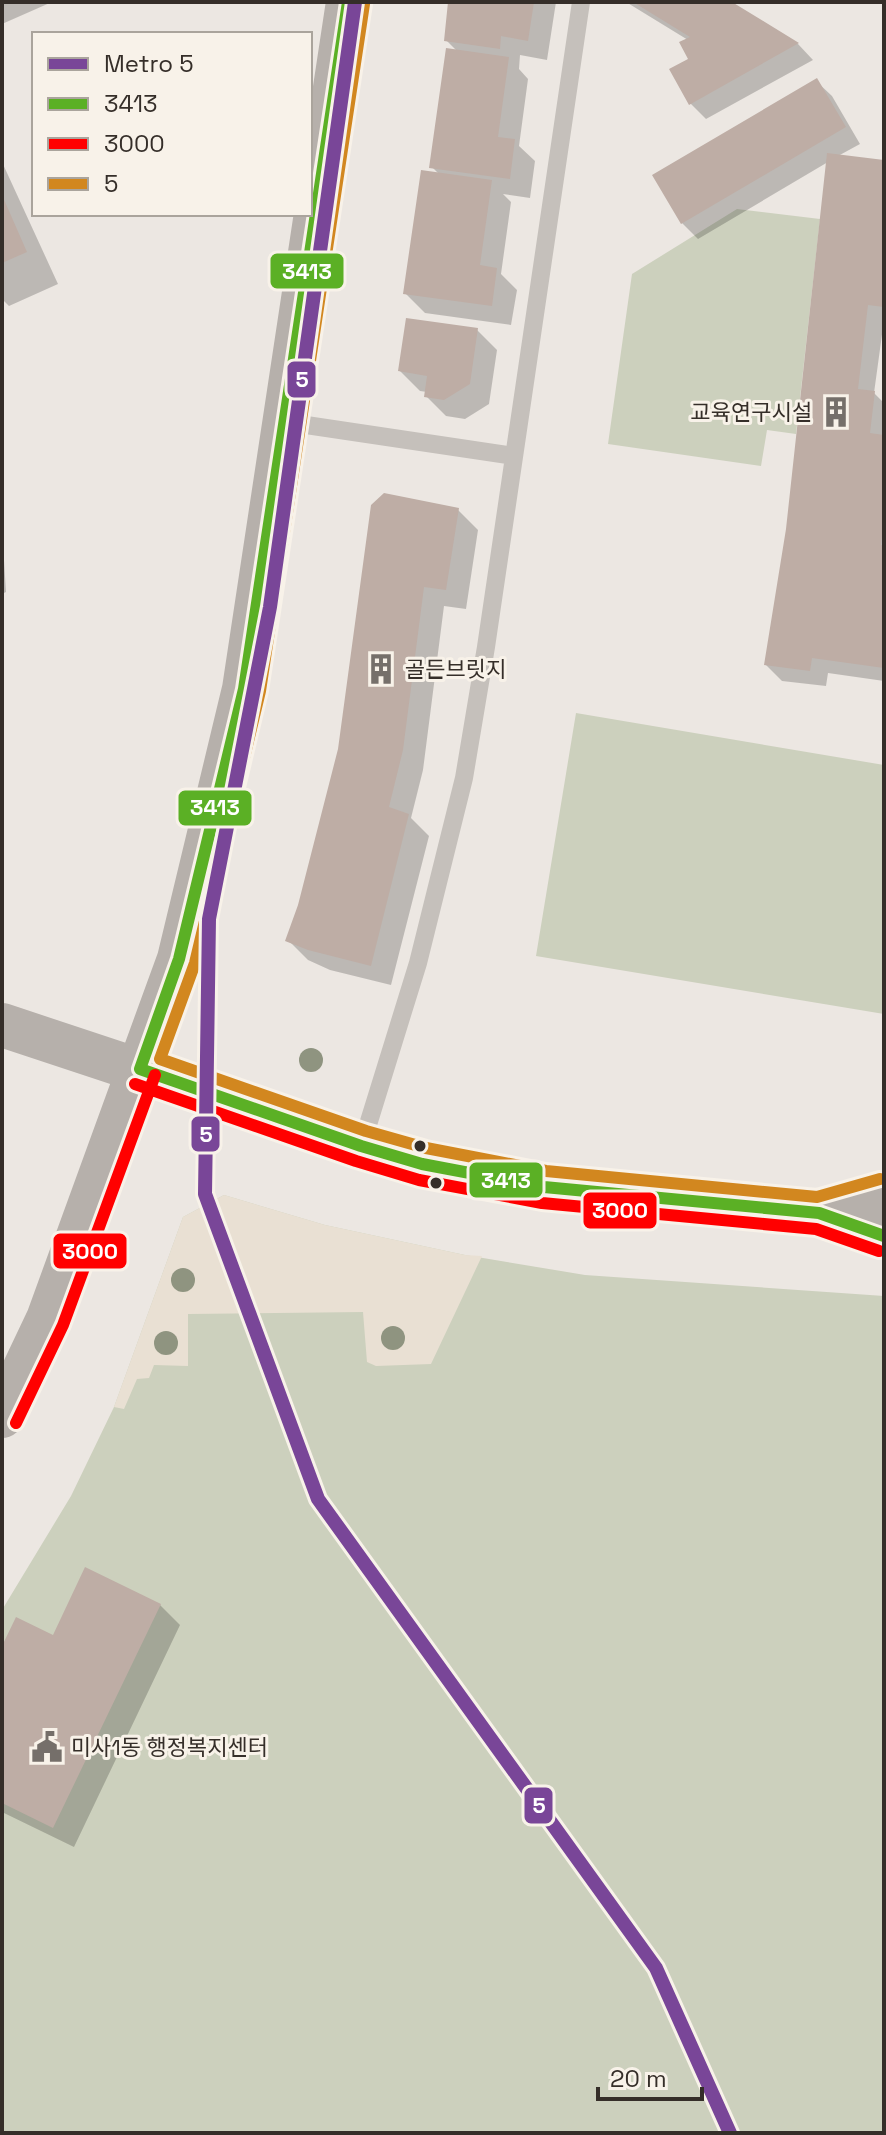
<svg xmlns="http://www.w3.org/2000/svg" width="886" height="2135" viewBox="0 0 886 2135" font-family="'Space Grotesk','Noto Sans KR',sans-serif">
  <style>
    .green { fill: #ccd0bd }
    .plaza { fill: #e9e0d3 }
    .shadow { fill: #0003 }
    .building { fill: #beada5 }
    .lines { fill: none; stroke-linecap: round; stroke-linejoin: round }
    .lane { stroke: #c5c0bb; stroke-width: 18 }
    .secondary { stroke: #b6b0ab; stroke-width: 44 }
    .bus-1-casing { stroke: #f8f2e9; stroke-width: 18 }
    .bus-2-casing { stroke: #f8f2e9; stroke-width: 18 }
    .bus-3-casing { stroke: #f8f2e9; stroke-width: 18 }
    .bus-1 { stroke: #5bb025; stroke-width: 12 }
    .bus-2 { stroke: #f00; stroke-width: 12 }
    .bus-3 { stroke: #d2871f; stroke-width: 12 }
    .metro-1-casing { stroke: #f8f2e9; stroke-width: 20 }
    .metro-1 { stroke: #794698; stroke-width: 14 }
    .tree { fill: #8f9480 }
    .bus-dot { fill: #352e29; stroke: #f8f2e9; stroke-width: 3 }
    .labels { text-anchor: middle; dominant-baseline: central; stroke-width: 6; stroke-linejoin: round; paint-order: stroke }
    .poi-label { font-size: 22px; fill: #352e29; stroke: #f8f2e9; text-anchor: start }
    .line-badge { stroke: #f8f2e9; stroke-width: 3 }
    .badge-label { font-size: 22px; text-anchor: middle; font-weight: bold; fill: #fff }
  </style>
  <rect width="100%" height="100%" fill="#ece7e2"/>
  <!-- green -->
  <path class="green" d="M737 209 820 219 796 434 767 430 761 466 608 444 632 274Z
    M576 713 884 765V1014L536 956Z
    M224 1195 325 1225 465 1255 585 1275 884 1296V2133H2V1610L71 1496 114 1407 183 1217Z"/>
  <!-- plaza -->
  <path class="plaza" d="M224 1195 325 1225 465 1255 482 1256 431 1364 376 1366 367 1362 363 1312 188 1314V1366L154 1365 149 1378 137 1379 124 1409 114 1407 183 1217Z"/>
  <!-- shadow -->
  <path class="shadow" d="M2 2H52L2 24Z
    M450 2H556L547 60 520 55 519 69 528 79 519 146 535 161 530 198 503 194 511 202 501 274 517 290 511 325 425 313 405 293 439 174 432 167 457 51 446 40Z
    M626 2H728L798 44 813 60 706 119 690 103 691 59 688 40Z
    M816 81 832 96 860 144 838 156 884 162V320L874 393 884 403V681L828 673 826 686 782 681 766 665 788 530 828 162 698 239 682 223Z
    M2 162 58 284 9 306 2 299Z
    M477 330 497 350 489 404 465 419 446 416 426 396 427 392 420 391 400 371Z
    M458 510 478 530 466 609 444 606 423 770 411 818 429 836 391 985 330 970 308 960 288 940 300 906 340 749Z
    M2 528 6 592 2 594Z
    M160 1605 180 1625 74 1847 4 1813 2 1811V1650L54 1638Z"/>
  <!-- building -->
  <path class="building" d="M448 2H534L528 41 501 36 500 49 444 41Z
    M633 2H732L799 43 689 105 669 69 688 59 679 42 690 37Z
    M446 48 509 57 498 137 515 139 510 179 429 168Z
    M817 78 846 127 681 224 652 175Z
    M827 153 884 160V307L868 305 858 389 875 391 870 433 884 435V518L881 545H884V668L812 658 810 671 764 665 786 529Z
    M421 170 492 180 480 265 497 268 492 306 403 294Z
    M2 195 27 252 2 263Z
    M406 318 478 328 470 384 444 400 424 397 427 376 398 371Z
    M384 493 459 508 446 590 424 587 403 750 389 807 409 814 371 966 308 950 285 941 298 905 338 749 371 505Z
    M85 1567 161 1604 53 1828 2 1803V1646L16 1617 53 1635Z"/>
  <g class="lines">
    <!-- lane -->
    <path class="lane" d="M286 422 514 456
      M362 1144 418 963 464 778 486 647 581 2"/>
    <!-- secondary -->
    <path class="secondary" d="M2 1025 422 1164 544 1187 819 1213 884 1236
      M819 1213 884 1194
      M2 1416 48 1319 179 959 244 689 348 2"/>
    <defs>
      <path id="bus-1" d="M140 1069 179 959 244 689 348 2
        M140 1069 361 1146 422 1164 544 1187 819 1213 884 1236"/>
      <path id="bus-2" d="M135 1084 356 1161 419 1180 542 1203 816 1229 879 1251
        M16 1423 63 1325 155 1075"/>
      <path id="bus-3" d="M364 4 260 691 195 963 160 1059 366 1131 426 1148 546 1171 817 1197 880 1179"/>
    </defs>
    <!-- bus-1 casing -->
    <use href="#bus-1" class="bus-1-casing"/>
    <!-- bus-2 casing -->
    <use href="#bus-2" class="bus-2-casing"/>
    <!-- bus-3 casing -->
    <use href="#bus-3" class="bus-3-casing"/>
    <!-- bus-1 -->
    <use href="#bus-1" class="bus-1"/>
    <!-- bus-2 -->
    <use href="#bus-2" class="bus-2"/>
    <!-- bus-3 -->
    <use href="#bus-3" class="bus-3"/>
    <defs>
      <path id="metro-1" d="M355 2 270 607 209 919 205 1194 318 1499 656 1968 730 2133"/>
    </defs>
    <!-- metro-1 casing -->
    <use href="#metro-1" class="metro-1-casing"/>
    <!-- metro-1 -->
    <use href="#metro-1" class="metro-1"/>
  </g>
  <!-- trees -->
  <g class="tree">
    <circle cx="311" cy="1060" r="12"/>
    <circle cx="183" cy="1280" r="12"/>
    <circle cx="393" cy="1338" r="12"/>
    <circle cx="166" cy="1343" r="12"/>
  </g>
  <!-- icons -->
  <defs>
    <symbol id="building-bare" viewBox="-9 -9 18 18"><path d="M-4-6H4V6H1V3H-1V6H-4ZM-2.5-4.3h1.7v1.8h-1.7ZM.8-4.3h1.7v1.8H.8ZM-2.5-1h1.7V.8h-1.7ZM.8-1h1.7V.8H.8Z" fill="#756f6a" stroke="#f8f2e9" stroke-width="2.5" paint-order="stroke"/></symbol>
    <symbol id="civic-bare" viewBox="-9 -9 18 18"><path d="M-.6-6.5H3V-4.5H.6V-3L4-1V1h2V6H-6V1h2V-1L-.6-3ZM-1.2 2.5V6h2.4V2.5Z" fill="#756f6a" stroke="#f8f2e9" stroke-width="2.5" paint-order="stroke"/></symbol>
  </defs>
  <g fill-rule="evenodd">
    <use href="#building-bare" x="814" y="390" width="44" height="44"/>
    <use href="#building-bare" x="359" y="647" width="44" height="44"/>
    <use href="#civic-bare" x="25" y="1725" width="44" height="44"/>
  </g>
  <!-- markers -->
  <g class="bus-dot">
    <circle cx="420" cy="1146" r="7"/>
    <circle cx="436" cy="1183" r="7"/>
  </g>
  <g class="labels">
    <!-- poi labels -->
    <g class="poi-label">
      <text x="812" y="412" text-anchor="end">교육연구시설</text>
      <text x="405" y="669">골든브릿지</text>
      <text x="71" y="1747">미사1동 행정복지센터</text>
    </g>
  </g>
  <g class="line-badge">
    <rect x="269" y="252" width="76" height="38" rx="8" fill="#5bb025"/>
    <rect x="286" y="360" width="31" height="39" rx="8" fill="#794698"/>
    <rect x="177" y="789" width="76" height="38" rx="8" fill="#5bb025"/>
    <rect x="190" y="1115" width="31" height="38" rx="8" fill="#794698"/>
    <rect x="468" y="1161" width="76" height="38" rx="8" fill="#5bb025"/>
    <rect x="582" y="1191" width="76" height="39" rx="8" fill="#f00"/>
    <rect x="52" y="1232" width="76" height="38" rx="8" fill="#f00"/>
    <rect x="523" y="1786" width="31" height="39" rx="8" fill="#794698"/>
  </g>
  <g class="badge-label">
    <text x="307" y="279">3413</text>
    <text x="302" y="387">5</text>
    <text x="215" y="815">3413</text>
    <text x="206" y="1142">5</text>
    <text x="506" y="1188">3413</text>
    <text x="620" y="1218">3000</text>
    <text x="90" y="1259">3000</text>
    <text x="539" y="1813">5</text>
  </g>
  <!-- border -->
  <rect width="886" height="2135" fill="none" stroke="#352e29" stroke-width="8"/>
  <!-- legend -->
  <rect x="32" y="32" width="280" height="184" fill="#f8f2e9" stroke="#aaa49c" stroke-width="2"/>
  <rect x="48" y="58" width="40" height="12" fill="#794698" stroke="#aaa49c" stroke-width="2"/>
  <text x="104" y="72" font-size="24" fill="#352e29">Metro 5</text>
  <rect x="48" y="98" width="40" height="12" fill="#5bb025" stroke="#aaa49c" stroke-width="2"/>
  <text x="104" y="112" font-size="24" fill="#352e29">3413</text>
  <rect x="48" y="138" width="40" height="12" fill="#ff0000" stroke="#aaa49c" stroke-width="2"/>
  <text x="104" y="152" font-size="24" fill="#352e29">3000</text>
  <rect x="48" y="178" width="40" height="12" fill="#d2871f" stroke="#aaa49c" stroke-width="2"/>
  <text x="104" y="192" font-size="24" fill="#352e29">5</text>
  <!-- scale -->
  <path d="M598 2087v12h104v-12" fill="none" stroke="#352e29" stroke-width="4"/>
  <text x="610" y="2087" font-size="24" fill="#352e29" stroke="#f8f2e9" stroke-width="6" paint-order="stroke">20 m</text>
</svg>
